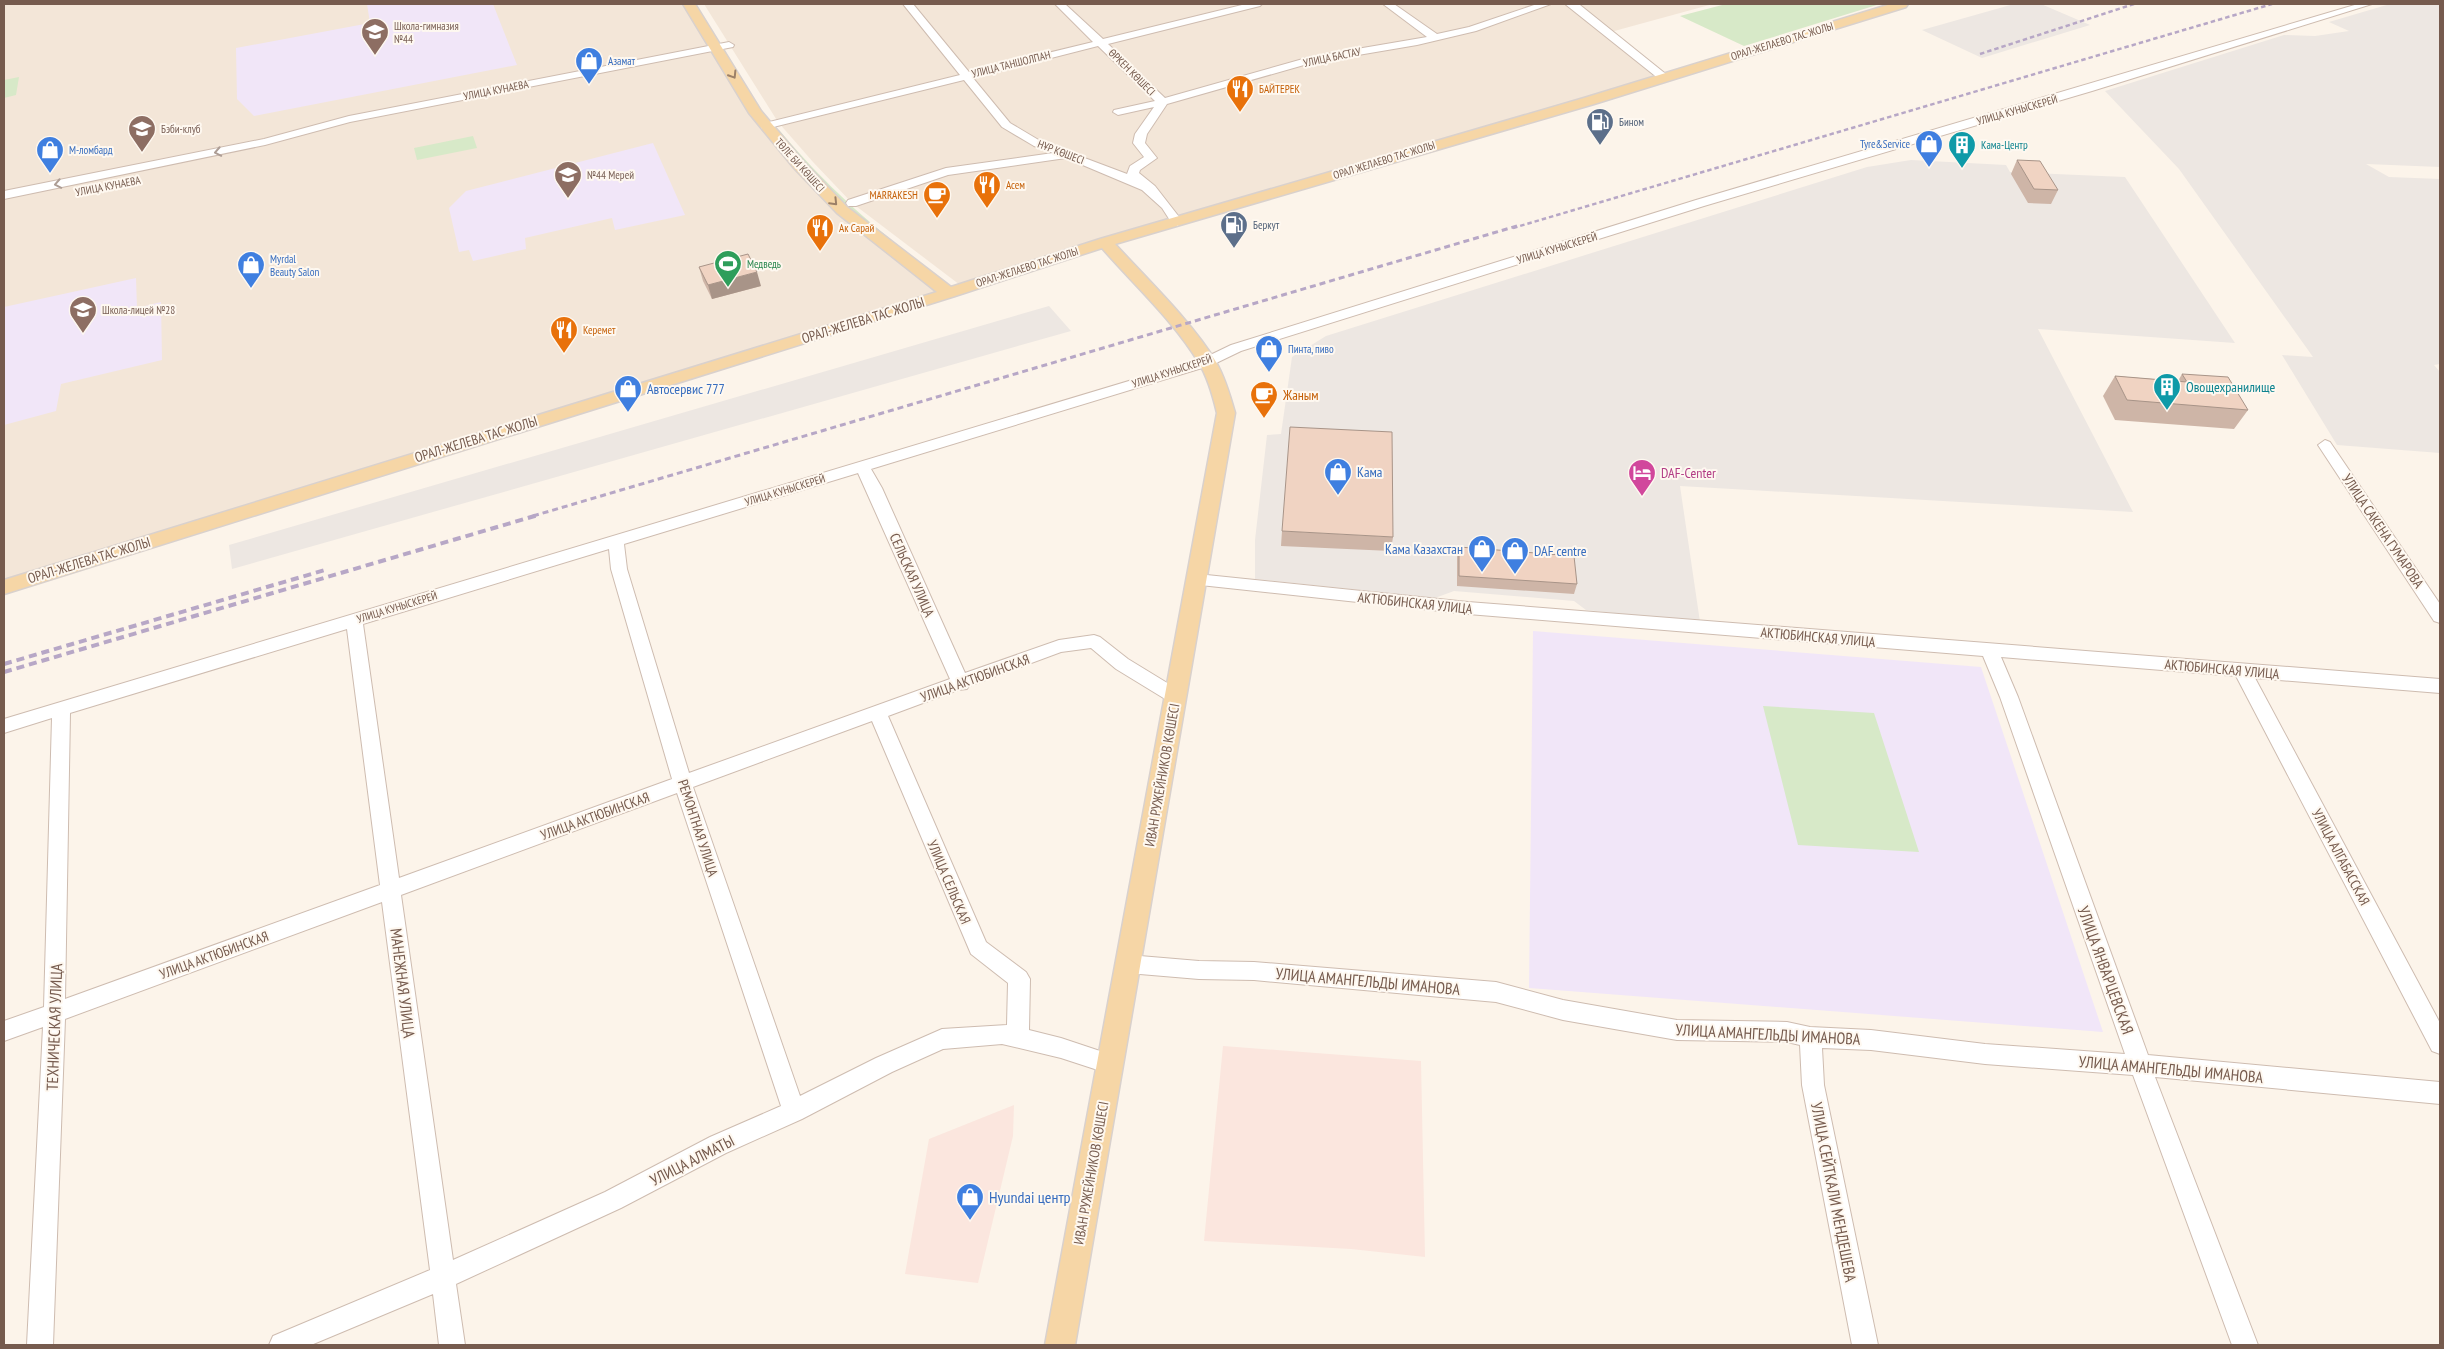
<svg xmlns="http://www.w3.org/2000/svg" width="2444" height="1349" viewBox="0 0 2444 1349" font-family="'PT Sans Narrow',sans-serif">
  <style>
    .residential { fill: #f3e6d8 }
    .commercial { fill: #fbe6de }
    .industrial { fill: #ede7e2 }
    .education { fill: #f1e6f8 }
    .green { fill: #d7e9c8 }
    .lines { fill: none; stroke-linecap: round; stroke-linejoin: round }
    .minor-casing { stroke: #cebcb0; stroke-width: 2 }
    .major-casing { stroke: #d9d1cd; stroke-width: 3 }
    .minor { fill: #fff; fill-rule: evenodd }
    .major { fill: #f6d6a6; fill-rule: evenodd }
    .rail-far2 { stroke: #b7a7c6; stroke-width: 2.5; stroke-dasharray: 4.5 3; stroke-linecap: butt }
    .rail-far1 { stroke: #b7a7c6; stroke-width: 3; stroke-dasharray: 6 4; stroke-linecap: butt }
    .rail { stroke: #b7a7c6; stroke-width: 4; stroke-dasharray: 8 5; stroke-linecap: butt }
    .wall { fill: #ceb5a7 }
    .shaded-wall { fill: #a89488 }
    .building { fill: #f0d3c2; stroke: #a89488 }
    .oneway { stroke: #9c8068 }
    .oneway2 { stroke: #ad9d95 }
    .labels { text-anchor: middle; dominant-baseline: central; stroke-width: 4; stroke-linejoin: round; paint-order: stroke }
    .far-education-label { font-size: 11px; fill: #785e54; stroke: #fef8f0; text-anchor: start }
    .far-street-label { font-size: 11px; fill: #765b4e; stroke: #fef8f0 }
    .far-shop-label { font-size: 11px; fill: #366cbe; stroke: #fef8f0; text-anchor: start }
    .far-food-label { font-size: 11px; fill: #c56008; stroke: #fef8f0; text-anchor: start }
    .far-service-label { font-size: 11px; fill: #4e5e75; stroke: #fef8f0; text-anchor: start }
    .far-culture-label { font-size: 11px; fill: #0d838f; stroke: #fef8f0; text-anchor: start }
    .far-leisure-label { font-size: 11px; fill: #27864d; stroke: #fef8f0; text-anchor: start }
    .street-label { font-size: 14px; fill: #765b4e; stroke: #fef8f0 }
    .culture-label { font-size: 14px; fill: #0d838f; stroke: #fef8f0; text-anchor: start }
    .shop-label { font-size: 14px; fill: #366cbe; stroke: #fef8f0; text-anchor: start }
    .food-label { font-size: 14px; fill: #c56008; stroke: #fef8f0; text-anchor: start }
    .hotel-label { font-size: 14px; fill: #b23c85; stroke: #fef8f0; text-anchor: start }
    .near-street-label { font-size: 16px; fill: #765b4e; stroke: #fef8f0 }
    .near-shop-label { font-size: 16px; fill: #366cbe; stroke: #fef8f0; text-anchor: start }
  </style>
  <rect width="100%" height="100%" fill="#fcf4ea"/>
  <!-- residential -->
  <path class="residential" d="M4 4H689L756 113 799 165 949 293 4 587Z
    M704 4H1713L1607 33 1663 77 964 288 852 203 813 162 778 122Z"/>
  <!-- commercial -->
  <path class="commercial" d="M1223 1046 1421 1061 1425 1257 1351 1249 1204 1241Z
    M1014 1105 1013 1136 978 1283 905 1274 929 1139Z"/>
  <!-- industrial -->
  <path class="industrial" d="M2014 4H2041L2090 25 1982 58 1922 30Z
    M2390 4H2438L2440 6V167L2366 164 2389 177 2440 179V364L2434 365 2440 372V453L2337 445 2282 355 2313 357 2179 169 2105 91 2284 35 2315 36 2349 31 2329 22Z
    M1911 160 2006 165 2010 172 2125 177 2235 343 2038 329 2133 512 1680 486 1700 622 1586 610 1574 601 1454 591 1435 598 1255 579V540L1267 435 1281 434 1292 357 1326 336 1867 167Z
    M1049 306 1071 331 232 569 229 545Z"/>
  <!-- education -->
  <path class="education" d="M367 4H493L517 65 254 116 237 99 236 48 370 23Z
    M653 143 685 215 615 230 612 218 525 238 526 249 473 261 469 250 459 252 449 208 466 191Z
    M136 278 137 308 161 302 162 360 61 384 56 411 4 425V307Z
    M1533 631 1981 667 2103 1032 1529 988Z"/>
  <!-- green -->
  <path class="green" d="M1726 4H1880L1744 46 1680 16Z
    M19 77 16 95 4 98V80Z
    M779 130C814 171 846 203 888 237H885L845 206 804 164 777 131Z
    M473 136 477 148 417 160 414 148Z
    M1763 706 1874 713 1919 852 1798 845Z"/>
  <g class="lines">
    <defs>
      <path id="minor" d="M903 4H913L969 72 1093 42 1055 4H1065L1103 39 1246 4H1262L1260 6 1108 44 1165 98 1310 57 1427 37 1383 4H1394L1437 34 1469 27 1537 4H1551L1476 31 1417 45 1311 63 1167 104 1147 134 1145 143 1157 158 1140 170 1139 173 1155 186 1183 222 1177 226 1173 225 1162 208 1142 190 1066 158 948 175 856 206H848L846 203 848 200 946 168 1053 153 1034 146 1002 127 964 80 765 129 761 128V124L960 75ZM1098 46 1155 101 1114 110 1113 112 1118 115 1154 107 1135 134 1133 143 1144 157 1130 166 1127 174 1042 142 1010 123 973 78Z
        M1565 4 1580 5 1667 75V79H1659Z
        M2358 4H2372L2092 91 1704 206 1241 351 1212 365 871 469 882 488 965 673 1059 640 1094 635 1100 637 1128 659 1182 692 1185 697 1182 702 1176 704 1170 702 1116 669 1091 648 1061 652 969 686 967 689 958 690 888 716 986 942 1026 972 1030 979 1029 1030 1061 1038 1118 1057 1121 1064 1118 1071 1110 1074 1061 1058 1002 1044 943 1049 892 1072 802 1119 726 1153 621 1208 456 1284 465 1345H439L433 1294 311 1345H269L273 1336 430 1270 382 902 65 1019 53 1345H27L43 1027 4 1041V1021L44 1007 52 718 4 733V719L1202 359 1231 345 1696 200ZM858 473 950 679 689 773 627 569 624 544ZM609 549 611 569 672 779 399 878 363 624ZM347 629 380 885 65 999 70 713ZM872 721 971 954 1008 983 1007 1025 942 1029 876 1058 800 1096 693 787ZM677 793 781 1106 710 1137 605 1192 453 1260 401 895Z
        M729 42 734 45 733 47 350 122 265 145 4 199V191L264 139 349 116Z
        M2325 440 2330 442 2440 604V623L2434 621 2318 445Z
        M1197 574 1468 602 2440 679V693L2255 678 2440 1023V1054L2432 1051 2236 676 2001 657 2018 697 2148 1055 2440 1082V1104L2155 1077 2258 1345H2232L2133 1075 1985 1064 1871 1050 1822 1048 1824 1085 1878 1345H1852L1802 1085 1800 1045 1787 1042 1677 1040 1563 1020 1496 1002 1254 980 1199 979 1128 973 1121 971 1118 964 1121 957 1128 955 1199 961 1254 962 1496 982 1563 1000 1677 1020 1787 1022 1810 1027 1871 1030 1985 1044 2125 1054 2000 697 1983 656 1468 614 1191 584 1189 580 1191 576Z"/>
      <path id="major" d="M683 4H695L761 111 804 162 847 207 951 287 1100 239 1584 98 1891 4H1908L1906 7 1594 104 1115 244C1146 278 1193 323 1216 362 1225 378 1230 395 1235 413L1075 1345H1045L1217 413C1213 396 1208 378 1199 363 1174 321 1134 285 1102 248L955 296 4 594V580L937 292 837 213 794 168 749 113Z"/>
    </defs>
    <!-- minor casing -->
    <use href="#minor" class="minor-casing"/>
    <!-- major casing -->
    <use href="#major" class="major-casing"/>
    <!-- minor -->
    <use href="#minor" class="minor"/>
    <!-- major -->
    <use href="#major" class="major"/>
    <!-- rail-far2 -->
    <path class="rail-far2" d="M1980 54 2134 4
      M1513 228 2272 4"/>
    <!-- rail-far1 -->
    <path class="rail-far1" d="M533 516 1517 226"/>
    <!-- rail -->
    <path class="rail" d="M4 664 325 570
      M4 672 538 515"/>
  </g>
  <!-- wall -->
  <path class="wall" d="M2017 160 2058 190 2051 204 2028 203 2011 174Z
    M699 267 761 286 712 299 703 281Z
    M2182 374 2248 410 2234 429 2115 420 2103 396 2115 376 2178 381Z
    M1282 531 1393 537 1391 551 1281 546Z
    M1459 547 1577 584 1574 594 1457 586V557Z"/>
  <!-- shaded-wall -->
  <path class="shaded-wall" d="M757 272 761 286 712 299 708 285Z"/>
  <!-- building -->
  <path class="building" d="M2017 160 2040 161 2058 190 2034 189Z
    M748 254 757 272 708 285 699 267Z
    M2182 374 2228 377 2248 410 2127 400 2115 376 2187 382Z
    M1290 427 1392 432 1393 537 1282 531Z
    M1459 547 1574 556 1577 584 1459 576Z"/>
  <!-- one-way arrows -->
  <defs><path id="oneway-chevron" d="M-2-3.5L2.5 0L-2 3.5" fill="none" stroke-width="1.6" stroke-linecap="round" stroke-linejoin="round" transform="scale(1.25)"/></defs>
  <g class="oneway">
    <use href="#oneway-chevron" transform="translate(733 75) rotate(58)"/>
    <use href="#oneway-chevron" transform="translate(834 202) rotate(46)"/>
  </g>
  <g class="oneway2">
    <use href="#oneway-chevron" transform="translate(218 152) rotate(169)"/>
    <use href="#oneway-chevron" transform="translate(58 184) rotate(169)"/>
  </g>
  <!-- icons -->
  <defs>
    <symbol id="school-pin" viewBox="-11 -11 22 30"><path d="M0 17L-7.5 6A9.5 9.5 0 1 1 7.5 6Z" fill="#8d6e63" stroke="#fef8f0"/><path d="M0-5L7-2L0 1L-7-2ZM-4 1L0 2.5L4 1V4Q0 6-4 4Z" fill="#fff"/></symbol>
    <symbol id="shop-pin" viewBox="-11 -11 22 30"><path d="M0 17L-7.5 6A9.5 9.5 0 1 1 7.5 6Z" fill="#3f7fe0" stroke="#fef8f0"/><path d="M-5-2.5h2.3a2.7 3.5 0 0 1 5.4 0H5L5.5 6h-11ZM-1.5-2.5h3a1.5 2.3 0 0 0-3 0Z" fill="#fff"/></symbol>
    <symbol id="restaurant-pin" viewBox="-11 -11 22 30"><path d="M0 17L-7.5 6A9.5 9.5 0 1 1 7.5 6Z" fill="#e8710a" stroke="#fef8f0"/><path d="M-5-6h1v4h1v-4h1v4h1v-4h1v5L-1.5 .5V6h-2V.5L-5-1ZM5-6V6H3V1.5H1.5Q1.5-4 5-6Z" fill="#fff"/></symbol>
    <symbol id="fuel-pin" viewBox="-11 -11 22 30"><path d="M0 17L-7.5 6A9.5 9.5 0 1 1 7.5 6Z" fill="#5c6f8a" stroke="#fef8f0"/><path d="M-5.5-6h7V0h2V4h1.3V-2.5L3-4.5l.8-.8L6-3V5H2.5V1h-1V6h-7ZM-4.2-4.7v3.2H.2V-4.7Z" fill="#fff"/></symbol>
    <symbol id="building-pin" viewBox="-11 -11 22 30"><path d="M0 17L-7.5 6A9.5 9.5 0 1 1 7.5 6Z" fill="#0f9aa8" stroke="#fef8f0"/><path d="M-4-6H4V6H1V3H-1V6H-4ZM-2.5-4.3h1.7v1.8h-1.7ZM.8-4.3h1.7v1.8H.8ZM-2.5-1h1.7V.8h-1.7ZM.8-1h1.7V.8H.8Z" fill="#fff"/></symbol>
    <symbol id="cafe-pin" viewBox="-11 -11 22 30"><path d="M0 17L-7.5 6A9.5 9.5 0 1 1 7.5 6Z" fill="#e8710a" stroke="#fef8f0"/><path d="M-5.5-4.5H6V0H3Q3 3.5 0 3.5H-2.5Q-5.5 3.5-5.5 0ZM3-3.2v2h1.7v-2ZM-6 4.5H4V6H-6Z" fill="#fff"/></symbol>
    <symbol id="stadium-pin" viewBox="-11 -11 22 30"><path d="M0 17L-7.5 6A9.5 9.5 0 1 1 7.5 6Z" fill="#2e9e5b" stroke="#fef8f0"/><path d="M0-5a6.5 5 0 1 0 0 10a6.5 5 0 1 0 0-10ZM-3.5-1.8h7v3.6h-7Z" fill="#fff"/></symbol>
    <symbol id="hotel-pin" viewBox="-11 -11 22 30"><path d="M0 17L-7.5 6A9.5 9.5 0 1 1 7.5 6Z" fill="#d1479c" stroke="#fef8f0"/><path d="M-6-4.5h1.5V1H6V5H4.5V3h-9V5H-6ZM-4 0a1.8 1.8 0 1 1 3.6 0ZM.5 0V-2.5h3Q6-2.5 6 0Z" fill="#fff"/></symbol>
  </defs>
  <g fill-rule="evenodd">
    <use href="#school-pin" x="359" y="16" width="32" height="43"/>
    <use href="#shop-pin" x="573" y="45" width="32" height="43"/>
    <use href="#restaurant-pin" x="1224" y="73" width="32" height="43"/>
    <use href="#fuel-pin" x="1584" y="106" width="32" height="43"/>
    <use href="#school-pin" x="126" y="113" width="32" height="43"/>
    <use href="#shop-pin" x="1913" y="128" width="32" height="43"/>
    <use href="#building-pin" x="1946" y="129" width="32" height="43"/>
    <use href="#shop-pin" x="34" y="134" width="32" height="43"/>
    <use href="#school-pin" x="552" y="159" width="32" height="43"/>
    <use href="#restaurant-pin" x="971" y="169" width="32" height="43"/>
    <use href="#cafe-pin" x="921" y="179" width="32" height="43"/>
    <use href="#fuel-pin" x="1218" y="209" width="32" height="43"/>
    <use href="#restaurant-pin" x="804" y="212" width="32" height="43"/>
    <use href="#stadium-pin" x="712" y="248" width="32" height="43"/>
    <use href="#shop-pin" x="235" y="249" width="32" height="43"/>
    <use href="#school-pin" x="67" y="294" width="32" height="43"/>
    <use href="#restaurant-pin" x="548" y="314" width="32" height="43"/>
    <use href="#shop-pin" x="1253" y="333" width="32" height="43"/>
    <use href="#building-pin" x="2151" y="371" width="32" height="43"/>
    <use href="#shop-pin" x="612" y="373" width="32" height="43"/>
    <use href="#cafe-pin" x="1248" y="379" width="32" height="43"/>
    <use href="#shop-pin" x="1322" y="456" width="32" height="43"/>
    <use href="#hotel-pin" x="1626" y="457" width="32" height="43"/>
    <use href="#shop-pin" x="1466" y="533" width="32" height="43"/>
    <use href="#shop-pin" x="1499" y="535" width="32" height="43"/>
    <use href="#shop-pin" x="954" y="1181" width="32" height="43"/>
  </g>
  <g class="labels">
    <!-- far-education labels -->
    <g class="far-education-label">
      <text x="394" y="26">Школа-гимназия<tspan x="394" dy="13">№44</tspan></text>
      <text x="161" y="129">Бэби-клуб</text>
      <text x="587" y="175">№44 Мерей</text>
      <text x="102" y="310">Школа-лицей №28</text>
    </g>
    <!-- far-street labels -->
    <g class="far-street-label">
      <text transform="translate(1782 41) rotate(-17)">ОРАЛ-ЖЕЛАЕВО ТАС ЖОЛЫ</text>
      <text transform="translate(1332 57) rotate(-12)">УЛИЦА БАСТАУ</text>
      <text transform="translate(1011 64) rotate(-14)">УЛИЦА ТАНШОЛПАН</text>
      <text transform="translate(1132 72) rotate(45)">ӨРКЕН КӨШЕСІ</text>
      <text transform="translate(496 90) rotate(-11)">УЛИЦА КУНАЕВА</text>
      <text transform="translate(2017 110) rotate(-16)">УЛИЦА КУНЫСКЕРЕЙ</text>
      <text transform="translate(1061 152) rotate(21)">НҰР КӨШЕСІ</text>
      <text transform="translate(1384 160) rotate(-17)">ОРАЛ ЖЕЛАЕВО ТАС ЖОЛЫ</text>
      <text transform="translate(800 165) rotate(48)">ТӨЛЕ БИ КӨШЕСІ</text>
      <text transform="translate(108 186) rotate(-11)">УЛИЦА КУНАЕВА</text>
      <text transform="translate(1557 248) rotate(-17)">УЛИЦА КУНЫСКЕРЕЙ</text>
      <text transform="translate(1027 267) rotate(-18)">ОРАЛ-ЖЕЛАЕВО ТАС ЖОЛЫ</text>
      <text transform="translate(1172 371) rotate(-18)">УЛИЦА КУНЫСКЕРЕЙ</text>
      <text transform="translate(785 490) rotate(-17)">УЛИЦА КУНЫСКЕРЕЙ</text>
      <text transform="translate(397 607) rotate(-17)">УЛИЦА КУНЫСКЕРЕЙ</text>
    </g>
    <!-- far-shop labels -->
    <g class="far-shop-label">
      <text x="608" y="61">Азамат</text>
      <text x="1910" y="144" text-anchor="end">Tyre&amp;Service</text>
      <text x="69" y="150">М-ломбард</text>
      <text x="270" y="259">Myrdal<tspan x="270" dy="13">Beauty Salon</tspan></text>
      <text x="1288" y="349">Пинта, пиво</text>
    </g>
    <!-- far-food labels -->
    <g class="far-food-label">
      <text x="1259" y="89">БАЙТЕРЕК</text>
      <text x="1006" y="185">Асем</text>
      <text x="918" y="195" text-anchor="end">MARRAKESH</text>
      <text x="839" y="228">Ак Сарай</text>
      <text x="583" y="330">Керемет</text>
    </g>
    <!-- far-service labels -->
    <g class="far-service-label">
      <text x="1619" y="122">Бином</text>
      <text x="1253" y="225">Беркут</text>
    </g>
    <!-- far-culture labels -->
    <g class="far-culture-label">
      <text x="1981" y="145">Кама-Центр</text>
    </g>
    <!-- far-leisure labels -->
    <g class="far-leisure-label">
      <text x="747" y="264">Медведь</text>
    </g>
    <!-- street labels -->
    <g class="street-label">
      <text transform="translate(863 320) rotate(-17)">ОРАЛ-ЖЕЛЕВА ТАС ЖОЛЫ</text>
      <text transform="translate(476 439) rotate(-17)">ОРАЛ-ЖЕЛЕВА ТАС ЖОЛЫ</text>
      <text transform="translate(2383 531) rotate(56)">УЛИЦА САКЕНА ГУМАРОВА</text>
      <text transform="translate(89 560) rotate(-17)">ОРАЛ-ЖЕЛЕВА ТАС ЖОЛЫ</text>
      <text transform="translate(912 575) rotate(66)">СЕЛЬСКАЯ УЛИЦА</text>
      <text transform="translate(1415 603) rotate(6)">АКТЮБИНСКАЯ УЛИЦА</text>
      <text transform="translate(1818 637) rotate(5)">АКТЮБИНСКАЯ УЛИЦА</text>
      <text transform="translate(2222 669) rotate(5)">АКТЮБИНСКАЯ УЛИЦА</text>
      <text transform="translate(975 678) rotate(-20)">УЛИЦА АКТЮБИНСКАЯ</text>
      <text transform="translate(1162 775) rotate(-80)">ИВАН РУЖЕЙНИКОВ КӨШЕСІ</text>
      <text transform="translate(595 816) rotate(-20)">УЛИЦА АКТЮБИНСКАЯ</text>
      <text transform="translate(698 828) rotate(72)">РЕМОНТНАЯ УЛИЦА</text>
      <text transform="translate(2341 857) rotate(62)">УЛИЦА АЛГАБАССКАЯ</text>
      <text transform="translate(949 882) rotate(67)">УЛИЦА СЕЛЬСКАЯ</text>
      <text transform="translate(214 955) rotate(-20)">УЛИЦА АКТЮБИНСКАЯ</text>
      <text transform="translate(1091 1173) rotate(-80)">ИВАН РУЖЕЙНИКОВ КӨШЕСІ</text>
    </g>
    <!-- culture labels -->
    <g class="culture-label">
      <text x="2186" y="387">Овощехранилище</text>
    </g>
    <!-- shop labels -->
    <g class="shop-label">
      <text x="647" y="389">Автосервис 777</text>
      <text x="1357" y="472">Кама</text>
      <text x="1463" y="549" text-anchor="end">Кама Казахстан</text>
      <text x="1534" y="551">DAF centre</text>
    </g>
    <!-- food labels -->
    <g class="food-label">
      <text x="1283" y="395">Жаным</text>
    </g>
    <!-- hotel labels -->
    <g class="hotel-label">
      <text x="1661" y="473">DAF-Center</text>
    </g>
    <!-- near-street labels -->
    <g class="near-street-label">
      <text transform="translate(2106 970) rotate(70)">УЛИЦА ЯНВАРЦЕВСКАЯ</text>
      <text transform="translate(1368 981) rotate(5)">УЛИЦА АМАНГЕЛЬДЫ ИМАНОВА</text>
      <text transform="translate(403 983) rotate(83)">МАНЕЖНАЯ УЛИЦА</text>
      <text transform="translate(54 1027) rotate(-88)">ТЕХНИЧЕСКАЯ УЛИЦА</text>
      <text transform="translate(1768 1034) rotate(3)">УЛИЦА АМАНГЕЛЬДЫ ИМАНОВА</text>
      <text transform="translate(2171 1069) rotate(5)">УЛИЦА АМАНГЕЛЬДЫ ИМАНОВА</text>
      <text transform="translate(692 1160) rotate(-27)">УЛИЦА АЛМАТЫ</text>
      <text transform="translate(1834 1192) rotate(79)">УЛИЦА СЕЙТКАЛИ МЕНДЕШЕВА</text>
    </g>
    <!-- near-shop labels -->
    <g class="near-shop-label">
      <text x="989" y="1197">Hyundai центр</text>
    </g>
  </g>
  <!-- border -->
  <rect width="2444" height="1349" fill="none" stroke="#765b4e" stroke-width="10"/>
</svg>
